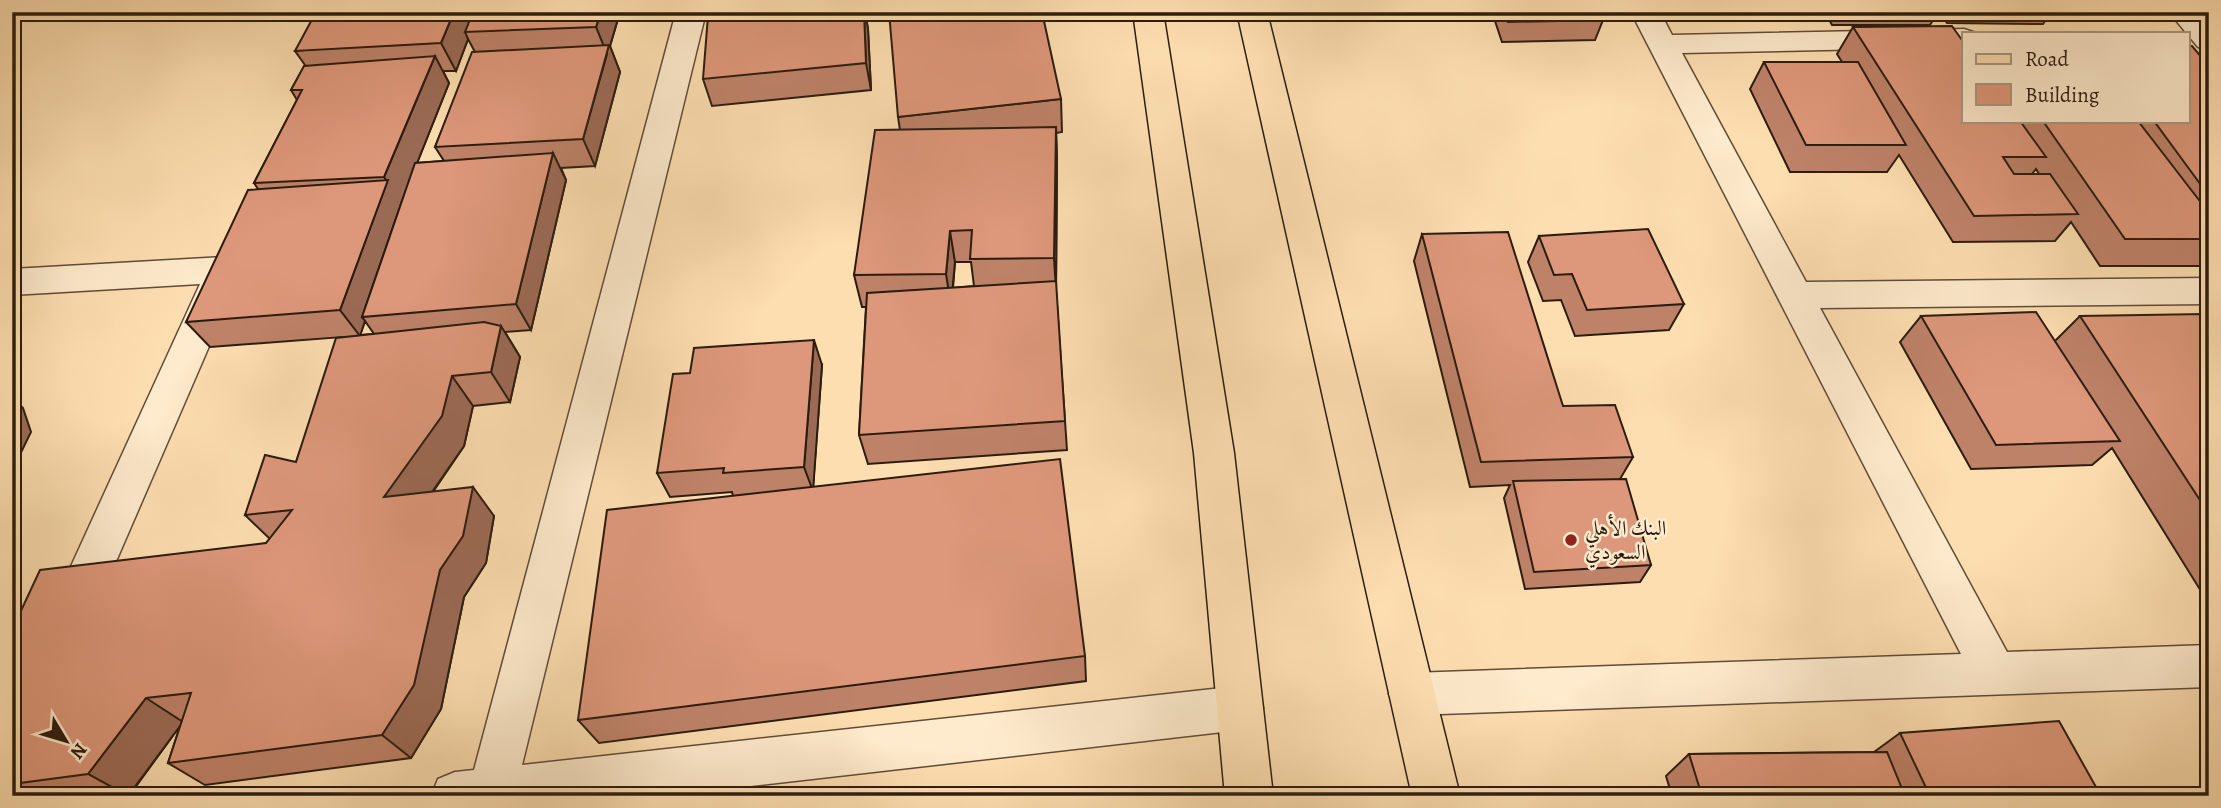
<svg xmlns="http://www.w3.org/2000/svg" width="2221" height="808" viewBox="0 0 2221 808" font-family="Alegreya,Amiri,serif">
  <style>
    .lines { fill: none; stroke-linecap: round; stroke-linejoin: round }
    .street-casing { stroke: #604c37; stroke-width: 3 }
    .primary-casing { stroke: #2c1c0f; stroke-width: 3 }
    .street { fill: #feeacc; fill-rule: evenodd }
    .primary { fill: #fddeb0; fill-rule: evenodd }
    .wall { fill: #be8269; stroke: #2c1c0f; stroke-width: 2; fill-rule: evenodd }
    .shaded-wall { fill: #9b6a55; stroke: #2c1c0f; stroke-width: 2 }
    .building { fill: #dd977a; stroke: #2c1c0f; stroke-width: 2 }
    .poi-dot { fill: #8f2418; stroke: #feeacc; stroke-width: 2.5 }
    .labels { text-anchor: middle; dominant-baseline: central; stroke-width: 5; stroke-linejoin: round; paint-order: stroke }
    .poi-label { font-size: 21px; fill: #2c1c0f; stroke: #feeacc; text-anchor: start }
  </style>
  <rect width="100%" height="100%" fill="#fddeb0"/>
  <filter id="stains"><feTurbulence type="fractalNoise" baseFrequency=".00286" numOctaves="4"/><feColorMatrix values="0 0 0 0 .2 0 0 0 0 .09 0 0 0 0 .02 0 0 0 .5 -.17"/></filter>
  <radialGradient id="worn" r=".72"><stop offset=".6" stop-color="#630" stop-opacity="0"/><stop offset="1" stop-color="#630" stop-opacity=".3"/></radialGradient>
  <g class="lines">
    <defs>
      <path id="street" d="M676 12H706L522 765 1240 686 1256 693 1263 708 1256 723 1240 730 664 796H431L438 779 455 772 474 770Z
        M1631 12H1660L1672 35 1964 29 1976 33H1964V47L1682 53 1806 282 2209 278V304L1820 308 2007 652 2209 645V687L1412 715 1396 709 1389 694 1396 679 1412 673 1961 654Z
        M2169 12H2199L2209 22V49L2198 47Z
        M224 257 236 261 242 270 234 280 236 284 95 610 88 624 73 630 58 624 51 610 200 284 12 295V269Z"/>
      <path id="primary" d="M1133 12H1163L1234 453 1273 796H1225L1194 453Z
        M1237 12H1267L1460 796H1412Z"/>
    </defs>
    <!-- street casing -->
    <use href="#street" class="street-casing"/>
    <!-- primary casing -->
    <use href="#primary" class="primary-casing"/>
    <!-- street -->
    <use href="#street" class="street"/>
    <!-- primary -->
    <use href="#primary" class="primary"/>
  </g>
  <!-- wall -->
  <path class="wall" d="M620 12 610 46 620 72 595 166 561 168 566 180 531 330 505 332 520 357 510 402 473 406 464 446 433 492 494 516 486 563 464 597 441 709 411 758 205 785 168 763 180 726 129 796H12V630L266 543 270 539 245 515 296 462 342 337 210 347 186 322 258 189 254 183 297 100 291 90 305 65 295 51ZM468 39 475 52 435 147 444 161 417 163 449 83 443 71H456ZM365 321 374 334 360 335Z
    M753 12H865L868 29 871 90 712 106 703 79Z
    M1492 12H1599L1603 20 1595 40 1502 42Z
    M1825 12H1938L1930 25H1832Z
    M1939 12H2051L2043 24 1947 23Z
    M1853 27 1964 121H2188L2209 66V259L2202 266H2100L2071 222 2055 241 1953 242 1899 155 1887 172H1790L1750 89 1764 62H1842L1837 54ZM2036 169 2039 174H2032Z
    M1061 99 1062 132 1056 133 1057 159 1056 290 1067 450 868 464 859 435 866 307H862L854 275 900 130 898 117ZM955 262H971L974 286 953 288Z
    M1422 234 1563 406 1633 457 1620 479 1651 565 1640 582 1525 589 1504 498 1510 485 1470 487 1414 261Z
    M1539 236 1684 304 1669 330 1575 336 1561 300 1543 301 1528 262Z
    M2209 314V604L2112 448 2092 465 1971 469 1900 342 1921 316 2055 341 2080 316H2207Z
    M822 365 813 487 1085 656 1086 681 599 743 578 720 733 496 732 492 670 497 657 473Z
    M1900 733 2101 796H1672L1666 776 1689 754 1874 752Z"/>
  <!-- shaded-wall -->
  <path class="shaded-wall" d="M454 12H479L465 32 468 39 456 71 441 43Z
    M601 12H620L610 46 620 72 595 166 583 139 607 54 596 27Z
    M864 12H865L868 29 871 90 866 63Z
    M435 56 449 83 402 201 362 317 365 321 360 336 340 310 387 182 384 177Z
    M1056 127 1057 159 1056 290 1054 258Z
    M553 153 566 180 531 330 516 304Z
    M950 231 955 262 951 305 946 274Z
    M501 326 520 357 510 402 491 372Z
    M814 340 822 365 813 491 804 467Z
    M452 376 473 406 464 446 409 525 384 497Z
    M12 397 23 408 31 432 12 471Z
    M473 487 494 516 486 563 464 597 441 709 411 758 382 735 440 570Z
    M146 698 183 722 128 796 88 774Z"/>
  <!-- building -->
  <path class="building" d="M316 12H454L441 43 295 51Z
    M473 12H601L596 27 465 32Z
    M753 12H864L866 63 703 79 708 16Z
    M889 12H1042L1061 99 898 117Z
    M1505 12H1599L1603 20 1508 22Z
    M1952 26 1964 43V121H2020L2046 157H2003L2014 174H2050L2078 214 1974 216 1853 27Z
    M609 45 583 139 435 147 472 52Z
    M2188 46H2192L2209 66V196L2154 121H2188Z
    M435 56 384 177 254 183 302 90H291L304 66Z
    M1764 62H1858L1906 145H1806Z
    M2043 121H2138L2209 213V239H2125Z
    M1056 127 1054 258 970 259 972 230 950 231 946 274 854 275 875 130Z
    M553 153 516 304 362 317 415 163Z
    M388 180 340 310 186 322 248 190Z
    M1648 229 1684 304 1587 310 1572 274 1554 275 1539 236Z
    M1508 232 1563 406 1615 405 1633 457 1481 462 1422 234Z
    M1056 281 1065 421 859 435 867 293Z
    M2036 312 2120 441 1996 445 1921 316Z
    M2205 314 2209 319V514L2080 316Z
    M484 322 501 326 491 372 452 376 442 416 384 497 473 487 463 536 440 570 414 685 382 735 168 763 191 693 146 698 88 774 12 784V630L40 570 266 543 292 510 245 515 265 455 296 462 336 338Z
    M814 340 804 467 723 473 724 468 657 473 673 374 690 373 694 348Z
    M1060 459 1085 656 578 720 607 510Z
    M1626 479 1651 565 1534 572 1513 481Z
    M2059 721 2101 796H1930L1900 733Z
    M1887 752 1905 796H1702L1689 754Z"/>
  <!-- markers -->
  <circle class="poi-dot" cx="1571" cy="540" r="7"/>
  <g class="labels">
    <!-- poi labels -->
    <g class="poi-label">
      <text x="1585" y="528">البنك الأهلي<tspan x="1585" dy="24">السعودي</tspan></text>
    </g>
  </g>
  <!-- margin -->
  <rect width="2221" height="808" fill="none" stroke="#fddeb0" stroke-width="42"/>
  <rect x="14" y="14" width="2193" height="780" fill="none" stroke="#2c1c0f" stroke-width="3.5"/>
  <rect x="21" y="21" width="2179" height="766" fill="none" stroke="#2c1c0f" stroke-width="2"/>
  <!-- legend -->
  <rect x="1962" y="32" width="228" height="91" fill="#feeacc" stroke="#aa9880" stroke-width="2"/>
  <rect x="1976" y="54" width="35" height="10" fill="#fddeb0" stroke="#aa9880" stroke-width="2"/>
  <text x="2025" y="66" font-size="21" fill="#2c1c0f">Road</text>
  <rect x="1976" y="84" width="35" height="21" fill="#dd977a" stroke="#aa9880" stroke-width="2"/>
  <text x="2025" y="102" font-size="21" fill="#2c1c0f">Building</text>
  <!-- north arrow -->
  <g transform="translate(66 741) rotate(128)" stroke="#feeacc" stroke-width="5" paint-order="stroke">
  <path d="M0-5L12 26L0 18L-12 26Z" fill="#2c1c0f"/>
  <text y="-10" font-size="19" font-weight="bold" text-anchor="middle" fill="#2c1c0f">N</text>
  </g>
  <rect width="100%" height="100%" filter="url(#stains)"/>
  <rect width="100%" height="100%" fill="url(#worn)"/>
</svg>
